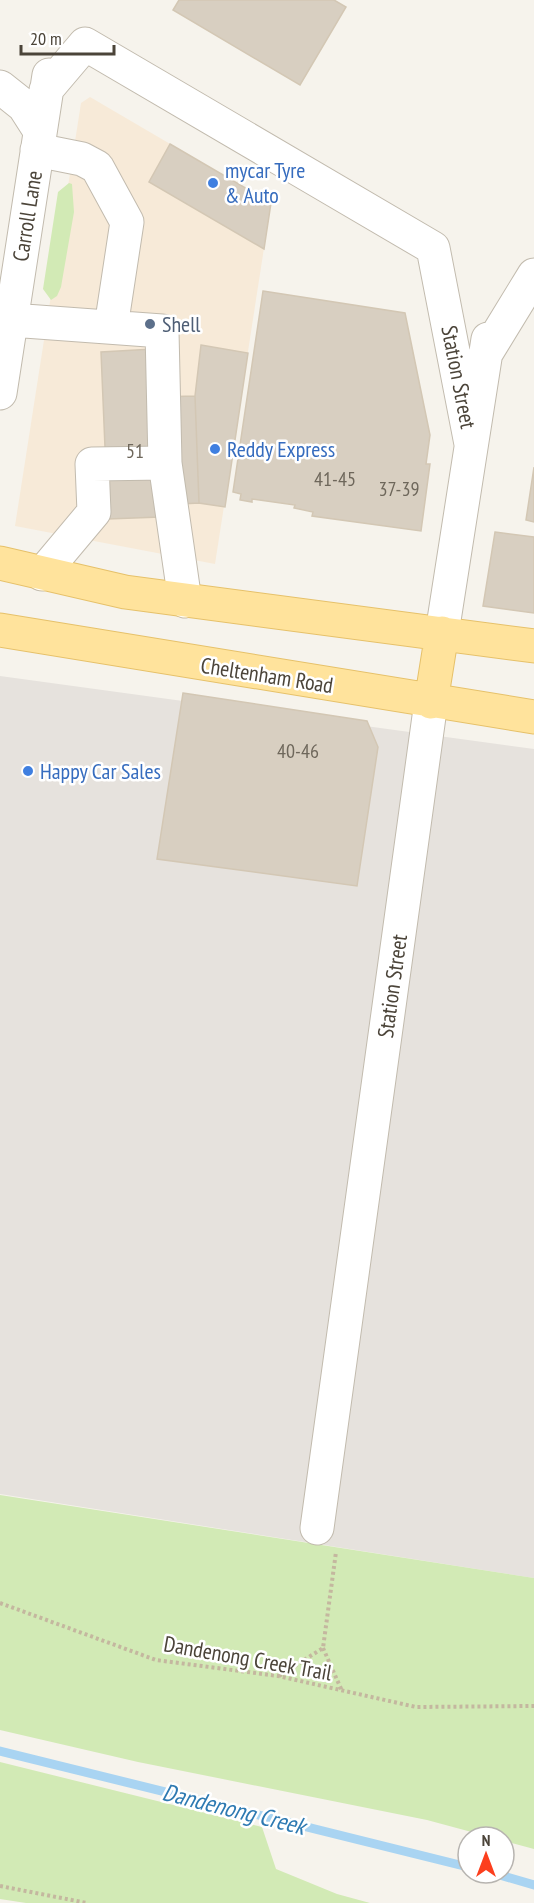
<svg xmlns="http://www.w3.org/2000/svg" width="534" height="1903" viewBox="0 0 534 1903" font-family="'PT Sans Narrow',sans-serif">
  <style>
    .commercial { fill: #f7ead8 }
    .industrial { fill: #e6e2dd }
    .green { fill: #d2eab5 }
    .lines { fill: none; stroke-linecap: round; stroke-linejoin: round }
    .stream { stroke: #a9d4f2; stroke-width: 9 }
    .building { fill: #d8cfc1; stroke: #d3c7b4; stroke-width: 1.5 }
    .minor-casing { stroke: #c2bbae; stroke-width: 35 }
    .major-casing { stroke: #e6c16a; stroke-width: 35 }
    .path { stroke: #c4b79f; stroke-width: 4; stroke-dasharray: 3 3; stroke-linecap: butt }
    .minor { stroke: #fff; stroke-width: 33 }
    .major { stroke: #ffe39c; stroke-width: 33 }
    .shop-dot { fill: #3f7fe0; stroke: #fff; stroke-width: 2 }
    .service-dot { fill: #5c6f8a; stroke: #fff; stroke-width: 2 }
    .labels { text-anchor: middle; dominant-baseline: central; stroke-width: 5; stroke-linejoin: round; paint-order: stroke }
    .number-label { font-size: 20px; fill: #6e675b }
    .shop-label { font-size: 22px; fill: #366cbe; stroke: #fff; text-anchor: start }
    .street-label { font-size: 22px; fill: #4b4439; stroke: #fff }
    .service-label { font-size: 22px; fill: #4e5e75; stroke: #fff; text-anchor: start }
    .water-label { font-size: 24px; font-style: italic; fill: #2e7ab2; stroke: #fff }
  </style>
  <rect width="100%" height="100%" fill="#f6f3ec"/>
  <!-- commercial -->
  <path class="commercial" d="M90 97 271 203 215 564 15 526 81 103Z"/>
  <!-- industrial -->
  <path class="industrial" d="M0 676 534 749V1578L0 1494Z"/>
  <!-- green -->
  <path class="green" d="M69 183 72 184 74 212 61 287 57 296 51 300 43 289 58 192Z
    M0 1495 534 1578V1849L504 1841V1837H490L427 1820 138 1762 0 1730Z
    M0 1762 262 1827 276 1869 337 1894 370 1903H26L0 1899Z"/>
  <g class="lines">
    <!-- stream -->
    <path class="stream" d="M0 1751 468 1867
      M493 1873 534 1885"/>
  </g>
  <!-- building -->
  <path class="building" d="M179 0H334L346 7 300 85 173 10Z
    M170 144 271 203 264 249 149 182Z
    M263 291 405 313 430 435 426 464H430L421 531 312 516 313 512 294 508 295 505 252 499V502L240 500 241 494 233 492Z
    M201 345 248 353 225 507 199 503 195 396Z
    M153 349 156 397 195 396 199 503 160 505V517L108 519 101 352Z
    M534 467V522L526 520Z
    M495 532 534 537V613L483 606Z
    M183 693 367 721 378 747 357 886 157 859Z"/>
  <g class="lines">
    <defs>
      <path id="minor" d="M0 87 24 106 40 131
        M46 90 85 44 433 248 471 444
        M37 150 82 159 97 167 127 222 111 327
        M11 320 162 331 165 463 185 601
        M485 355 534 275
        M0 393 49 75
        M42 574 94 512 92 464 165 463
        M442 633 488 339
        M317 1528 431 702"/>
      <path id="major" d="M0 563 125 592 534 646
        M0 630 534 717
        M431 702 442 633"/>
    </defs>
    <!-- minor casing -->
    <use href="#minor" class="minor-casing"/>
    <!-- major casing -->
    <use href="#major" class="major-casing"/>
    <!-- path -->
    <path class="path" d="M0 1603 156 1660 278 1676 416 1707 534 1706
      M323 1648 342 1691
      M279 1676 323 1648 336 1552
      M0 1886 87 1903"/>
    <!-- minor -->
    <use href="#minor" class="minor"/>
    <!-- major -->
    <use href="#major" class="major"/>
  </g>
  <!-- markers -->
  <g class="shop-dot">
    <circle cx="213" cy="183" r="6"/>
    <circle cx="215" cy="449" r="6"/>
    <circle cx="28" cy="771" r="6"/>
  </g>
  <circle class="service-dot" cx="150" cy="324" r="6"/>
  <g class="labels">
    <!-- number labels -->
    <g class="number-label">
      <text x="135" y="451">51</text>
      <text x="335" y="479">41-45</text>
      <text x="399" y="489">37-39</text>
      <text x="298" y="751">40-46</text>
    </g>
    <!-- shop labels -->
    <g class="shop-label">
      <text x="225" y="170">mycar Tyre<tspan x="225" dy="25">&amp; Auto</tspan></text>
      <text x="227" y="449">Reddy Express</text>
      <text x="40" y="771">Happy Car Sales</text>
    </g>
    <!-- street labels -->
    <g class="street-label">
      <text transform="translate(27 216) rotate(-81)">Carroll Lane</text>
      <text transform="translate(459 377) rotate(79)">Station Street</text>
      <text transform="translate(267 675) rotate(9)">Cheltenham Road</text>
      <text transform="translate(392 986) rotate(-82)">Station Street</text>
      <text transform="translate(248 1658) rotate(10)">Dandenong Creek Trail</text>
    </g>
    <!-- service labels -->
    <g class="service-label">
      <text x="162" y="324">Shell</text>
    </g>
    <!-- water labels -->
    <g class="water-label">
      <text transform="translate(234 1809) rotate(14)">Dandenong Creek</text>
    </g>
  </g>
  <!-- north arrow -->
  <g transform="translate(486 1855)"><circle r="28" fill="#ffffff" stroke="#b7b4b0" stroke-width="1.5"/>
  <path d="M0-4.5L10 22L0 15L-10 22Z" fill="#fc3f1d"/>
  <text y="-9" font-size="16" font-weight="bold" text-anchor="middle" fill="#4b4439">N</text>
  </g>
  <!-- scale -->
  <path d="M21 45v9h93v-9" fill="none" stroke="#4b4439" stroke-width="3"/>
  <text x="30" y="45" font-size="18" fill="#4b4439" stroke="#ffffff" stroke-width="4.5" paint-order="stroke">20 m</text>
</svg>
